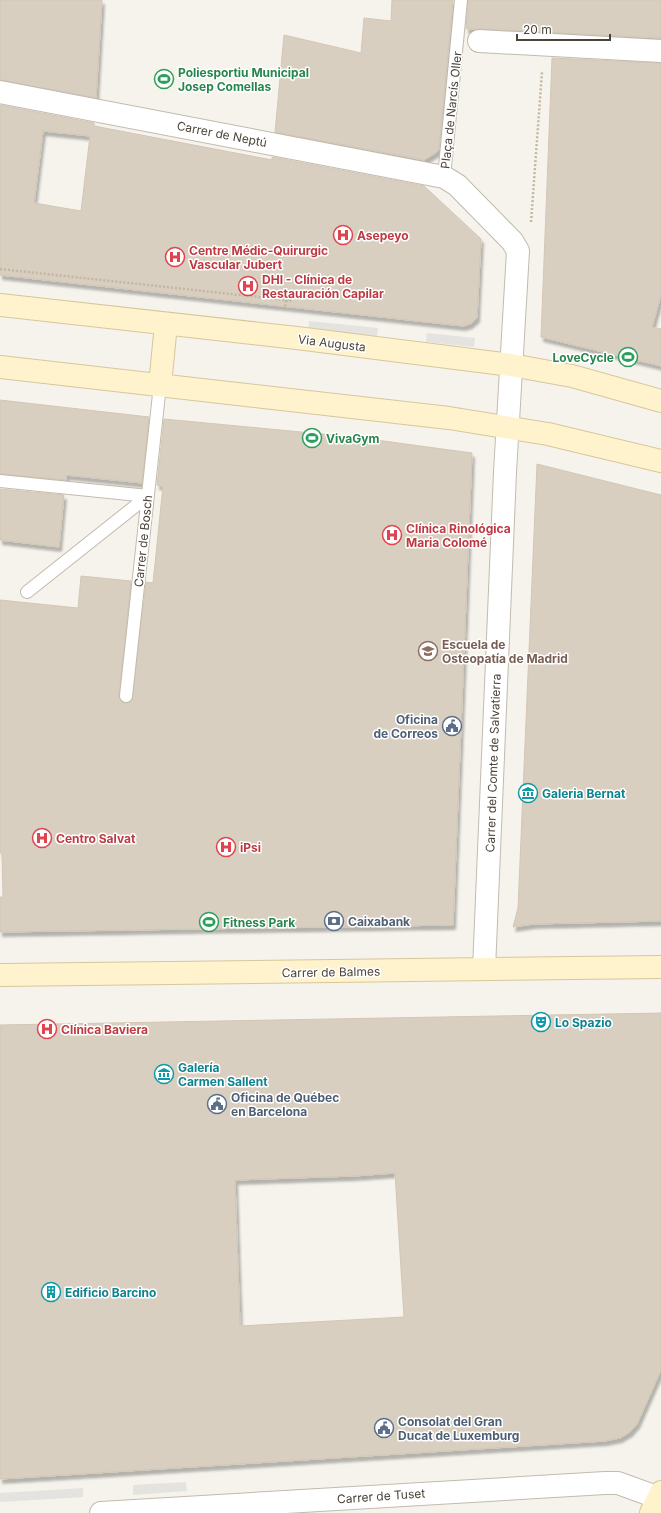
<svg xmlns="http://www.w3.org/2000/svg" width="661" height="1513" viewBox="0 0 661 1513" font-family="Inter,sans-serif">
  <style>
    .parking { fill: #e5e3e0 }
    .building { fill: #d8cfc1; stroke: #d3c7b4; fill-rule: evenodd; filter: url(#shadow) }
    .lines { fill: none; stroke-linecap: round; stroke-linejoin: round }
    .lane-casing { stroke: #c2bbae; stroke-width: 14 }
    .street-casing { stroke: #c2bbae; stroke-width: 24 }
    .secondary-casing { stroke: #d6c79b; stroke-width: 24 }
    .path { stroke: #c4b79f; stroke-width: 2.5; stroke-dasharray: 2 2; stroke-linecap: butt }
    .lane { stroke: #fff; stroke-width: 12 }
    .street { stroke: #fff; stroke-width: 22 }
    .secondary { stroke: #fff3cd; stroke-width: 22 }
    .labels { text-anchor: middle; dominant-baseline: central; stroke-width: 3; stroke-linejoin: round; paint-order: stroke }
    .leisure-label { font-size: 12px; font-weight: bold; fill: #27864d; stroke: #fff; text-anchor: start }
    .street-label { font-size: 12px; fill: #4b4439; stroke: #fff }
    .health-label { font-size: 12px; font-weight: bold; fill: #be3a42; stroke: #fff; text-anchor: start }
    .education-label { font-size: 12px; font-weight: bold; fill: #785e54; stroke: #fff; text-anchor: start }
    .service-label { font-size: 12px; font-weight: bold; fill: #4e5e75; stroke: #fff; text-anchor: start }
    .culture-label { font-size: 12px; font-weight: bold; fill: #0d838f; stroke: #fff; text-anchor: start }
  </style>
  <defs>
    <filter id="shadow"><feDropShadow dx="2.5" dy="4.5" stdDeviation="1" flood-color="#0004"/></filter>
  </defs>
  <rect width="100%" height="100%" fill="#f6f3ec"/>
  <!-- parking -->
  <path class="parking" d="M309 321 378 328 377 337 308 330Z
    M427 333 475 338 474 347 426 342Z
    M186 1482 187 1491 133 1495V1485Z
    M83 1488V1497L0 1502V1493Z"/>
  <!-- building -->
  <path class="building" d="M0 0H102L96 98 0 80Z
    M392 0H453L439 149 437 152 424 160 275 132 284 35 361 53 364 18 391 21Z
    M468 0H661V38L480 29H466Z
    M552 58 661 63V295L652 327 661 329V366L541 337Z
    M0 105 94 123V126L272 160V157L424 186 481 239 477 318 470 324 463 326 0 275ZM43 131 90 136 81 211 34 203Z
    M0 400 149 417 142 483 66 475V480L0 474Z
    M164 419 354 437 472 453 453 925 0 932V897H3L2 853H0V600L78 608 81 576 131 581 119 695 122 702 126 703 132 701 146 582 153 583 163 486 157 485Z
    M537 464 661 495V921L533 924 513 927 518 908Z
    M0 489 64 495 59 547 0 540Z
    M661 1013V1370L637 1424 630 1432 620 1438 605 1441 0 1479V1025ZM395 1173 404 1317 240 1326 235 1180 354 1176Z"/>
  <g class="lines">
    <defs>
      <path id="lane" d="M444 177 461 0
        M0 481 148 496
        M27 592 148 496
        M126 696 160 385"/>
      <path id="street" d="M479 41 661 51
        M0 92 444 177 457 185 512 241 518 251 505 472 484 969
        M101 1513 605 1483H618L659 1498"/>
      <path id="secondary" d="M0 305 297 338 511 365 572 376 661 401
        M0 367 449 418 548 434 661 461
        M160 385 166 324
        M0 975 661 967
        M651 1513 661 1492"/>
    </defs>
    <!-- lane casing -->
    <use href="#lane" class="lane-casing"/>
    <!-- street casing -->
    <use href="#street" class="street-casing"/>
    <!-- secondary casing -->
    <use href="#secondary" class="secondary-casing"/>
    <!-- path -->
    <path class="path" d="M531 222 542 72
      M0 269 286 300 285 309
      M286 300 290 301V296"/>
    <!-- lane -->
    <use href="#lane" class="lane"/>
    <!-- street -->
    <use href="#street" class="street"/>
    <!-- secondary -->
    <use href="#secondary" class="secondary"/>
  </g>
  <!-- icons -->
  <defs>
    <symbol id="stadium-ring" viewBox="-11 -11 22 22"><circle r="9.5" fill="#fff" stroke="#2e9e5b" stroke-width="1.5"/><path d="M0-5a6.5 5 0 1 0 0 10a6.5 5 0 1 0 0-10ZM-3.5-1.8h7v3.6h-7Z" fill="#2e9e5b"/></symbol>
    <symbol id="hospital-ring" viewBox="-11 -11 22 22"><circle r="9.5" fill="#fff" stroke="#e0444e" stroke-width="1.5"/><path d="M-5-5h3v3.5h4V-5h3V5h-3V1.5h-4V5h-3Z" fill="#e0444e"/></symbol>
    <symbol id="university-ring" viewBox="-11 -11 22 22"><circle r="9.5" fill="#fff" stroke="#8d6e63" stroke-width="1.5"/><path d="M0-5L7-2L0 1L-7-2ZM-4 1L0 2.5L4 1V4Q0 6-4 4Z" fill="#8d6e63"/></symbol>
    <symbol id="civic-ring" viewBox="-11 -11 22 22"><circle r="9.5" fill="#fff" stroke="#5c6f8a" stroke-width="1.5"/><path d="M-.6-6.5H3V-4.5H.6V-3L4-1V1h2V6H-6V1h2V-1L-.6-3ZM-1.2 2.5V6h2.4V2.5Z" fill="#5c6f8a"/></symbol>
    <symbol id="museum-ring" viewBox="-11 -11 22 22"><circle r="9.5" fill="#fff" stroke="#0f9aa8" stroke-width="1.5"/><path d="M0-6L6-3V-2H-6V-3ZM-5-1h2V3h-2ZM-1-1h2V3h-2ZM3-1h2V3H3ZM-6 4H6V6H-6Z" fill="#0f9aa8"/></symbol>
    <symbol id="bank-ring" viewBox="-11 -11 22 22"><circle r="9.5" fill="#fff" stroke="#5c6f8a" stroke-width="1.5"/><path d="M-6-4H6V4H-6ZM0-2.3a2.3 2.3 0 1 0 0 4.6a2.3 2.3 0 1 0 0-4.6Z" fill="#5c6f8a"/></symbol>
    <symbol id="theatre-ring" viewBox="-11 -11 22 22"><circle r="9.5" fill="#fff" stroke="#0f9aa8" stroke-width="1.5"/><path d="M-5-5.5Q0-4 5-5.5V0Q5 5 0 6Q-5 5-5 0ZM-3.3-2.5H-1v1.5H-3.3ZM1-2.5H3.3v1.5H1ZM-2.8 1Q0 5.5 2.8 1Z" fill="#0f9aa8"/></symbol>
    <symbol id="building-ring" viewBox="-11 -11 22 22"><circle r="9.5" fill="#fff" stroke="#0f9aa8" stroke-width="1.5"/><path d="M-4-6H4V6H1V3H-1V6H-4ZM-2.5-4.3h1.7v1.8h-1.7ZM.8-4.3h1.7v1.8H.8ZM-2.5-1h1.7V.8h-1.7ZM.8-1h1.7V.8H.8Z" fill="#0f9aa8"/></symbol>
  </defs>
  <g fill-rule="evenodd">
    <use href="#stadium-ring" x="153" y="68" width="22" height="22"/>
    <use href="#hospital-ring" x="332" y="224" width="22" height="22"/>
    <use href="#hospital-ring" x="164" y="246" width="22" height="22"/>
    <use href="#hospital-ring" x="237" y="275" width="22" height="22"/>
    <use href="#stadium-ring" x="617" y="346" width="22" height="22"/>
    <use href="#stadium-ring" x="301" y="427" width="22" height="22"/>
    <use href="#hospital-ring" x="381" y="524" width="22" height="22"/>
    <use href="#university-ring" x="417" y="640" width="22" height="22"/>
    <use href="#civic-ring" x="441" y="715" width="22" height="22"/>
    <use href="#museum-ring" x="517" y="782" width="22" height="22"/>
    <use href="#hospital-ring" x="31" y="827" width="22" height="22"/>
    <use href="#hospital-ring" x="215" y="836" width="22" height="22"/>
    <use href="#bank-ring" x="323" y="910" width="22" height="22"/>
    <use href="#stadium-ring" x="198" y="911" width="22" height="22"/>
    <use href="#theatre-ring" x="530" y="1011" width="22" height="22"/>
    <use href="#hospital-ring" x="36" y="1018" width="22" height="22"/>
    <use href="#museum-ring" x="153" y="1063" width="22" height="22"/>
    <use href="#civic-ring" x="206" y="1093" width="22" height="22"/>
    <use href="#building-ring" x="40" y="1281" width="22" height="22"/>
    <use href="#civic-ring" x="373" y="1417" width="22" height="22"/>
  </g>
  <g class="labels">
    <!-- leisure labels -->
    <g class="leisure-label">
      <text x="178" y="72">Poliesportiu Municipal<tspan x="178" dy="14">Josep Comellas</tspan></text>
      <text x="614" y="357" text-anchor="end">LoveCycle</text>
      <text x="326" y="438">VivaGym</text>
      <text x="223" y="922">Fitness Park</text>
    </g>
    <!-- street labels -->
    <g class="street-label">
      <text transform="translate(451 110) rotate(-84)">Plaça de Narcís Oller</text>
      <text transform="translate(222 134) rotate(11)">Carrer de Neptú</text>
      <text transform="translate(332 343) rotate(7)">Via Augusta</text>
      <text transform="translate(143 541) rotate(-84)">Carrer de Bosch</text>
      <text transform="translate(493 763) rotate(-88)">Carrer del Comte de Salvatierra</text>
      <text transform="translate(331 972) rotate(-1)">Carrer de Balmes</text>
      <text transform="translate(381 1496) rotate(-4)">Carrer de Tuset</text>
    </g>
    <!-- health labels -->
    <g class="health-label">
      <text x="357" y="235">Asepeyo</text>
      <text x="189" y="250">Centre Médic-Quirurgic<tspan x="189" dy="14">Vascular Jubert</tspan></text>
      <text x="262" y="279">DHI - Clínica de<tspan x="262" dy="14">Restauración Capilar</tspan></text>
      <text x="406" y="528">Clínica Rinológica<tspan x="406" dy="14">Maria Colomé</tspan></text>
      <text x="56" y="838">Centro Salvat</text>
      <text x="240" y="847">iPsi</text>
      <text x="61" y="1029">Clínica Baviera</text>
    </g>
    <!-- education labels -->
    <g class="education-label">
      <text x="442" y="644">Escuela de<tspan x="442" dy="14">Osteopatía de Madrid</tspan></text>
    </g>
    <!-- service labels -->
    <g class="service-label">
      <text x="438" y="719" text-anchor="end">Oficina<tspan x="438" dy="14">de Correos</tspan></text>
      <text x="348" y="921">Caixabank</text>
      <text x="231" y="1097">Oficina de Québec<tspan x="231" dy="14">en Barcelona</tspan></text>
      <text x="398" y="1421">Consolat del Gran<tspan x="398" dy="14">Ducat de Luxemburg</tspan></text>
    </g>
    <!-- culture labels -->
    <g class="culture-label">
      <text x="542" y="793">Galeria Bernat</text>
      <text x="555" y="1022">Lo Spazio</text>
      <text x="178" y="1067">Galería<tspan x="178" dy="14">Carmen Sallent</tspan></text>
      <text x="65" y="1292">Edificio Barcino</text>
    </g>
  </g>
  <!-- scale -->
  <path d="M517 34v6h93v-6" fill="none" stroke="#4b4439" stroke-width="2"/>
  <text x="523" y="34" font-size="12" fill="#4b4439" stroke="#ffffff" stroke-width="3" paint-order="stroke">20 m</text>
</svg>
